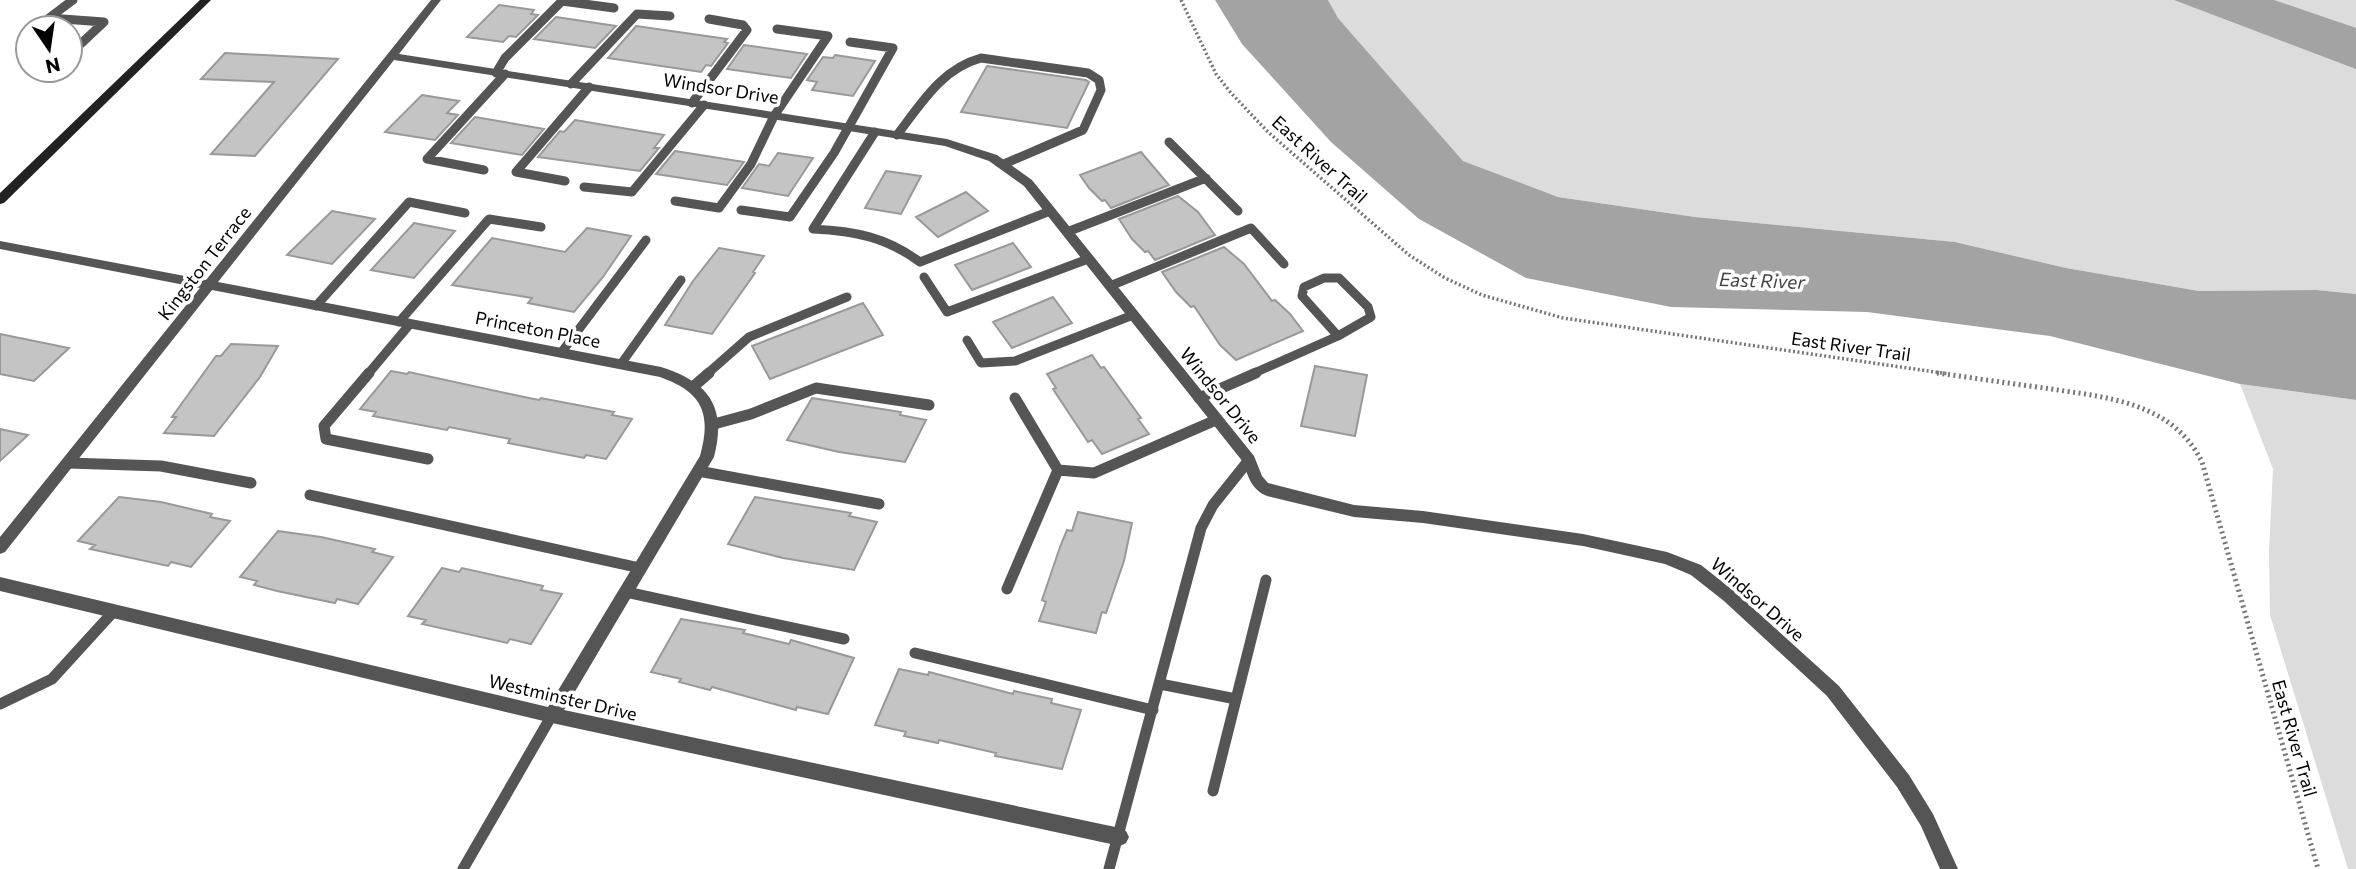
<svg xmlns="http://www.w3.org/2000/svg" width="2356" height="869" viewBox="0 0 2356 869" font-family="Commissioner,sans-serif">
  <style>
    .green { fill: #dcdcdc }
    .water { fill: #a3a3a3 }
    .building { fill: #c4c4c4; stroke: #999; stroke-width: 2 }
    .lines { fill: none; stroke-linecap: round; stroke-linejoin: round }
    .path-far1 { stroke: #777; stroke-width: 3.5; stroke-dasharray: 2 2.5; stroke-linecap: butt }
    .path { stroke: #777; stroke-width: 5; stroke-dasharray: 2 3.5; stroke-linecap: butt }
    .lane-far1 { stroke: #555; stroke-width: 9 }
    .lane { stroke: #555; stroke-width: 11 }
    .street { fill: #555; fill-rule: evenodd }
    .secondary { fill: #222; fill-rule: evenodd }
    .labels { text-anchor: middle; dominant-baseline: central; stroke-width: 7; stroke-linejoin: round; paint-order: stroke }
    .street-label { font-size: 18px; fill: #000; stroke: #fff }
    .water-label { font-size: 19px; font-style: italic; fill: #444; stroke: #fff }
  </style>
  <rect width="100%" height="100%" fill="#fff"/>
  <!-- green -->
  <path class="green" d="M1328 0H2356V294L2317 290 2199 291 2066 268 1955 242 1695 217 1558 197 1463 161 1338 18Z
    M2240 384 2356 400V869H2348L2270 615 2269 552 2273 469Z"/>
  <!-- water -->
  <path class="water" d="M1215 0H1328L1338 18 1463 161 1558 197 1695 217 1955 242 2066 268 2199 291 2317 290 2356 294V400L2240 384 2050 336 1867 312 1671 307 1526 278 1419 219 1331 142 1242 44Z
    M2174 0H2274L2356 28V69Z"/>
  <!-- building -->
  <path class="building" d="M499 5 534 10 531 14 538 15 516 37 509 36 503 42 467 37Z
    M556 17 616 26 595 48 534 39Z
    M636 26 727 39 724 42 728 43 711 66 706 65 701 72 608 58Z
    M744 45 807 54 791 78 727 69Z
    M225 53 338 59 255 156 211 154 274 82 201 79Z
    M835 55 875 61 853 96 812 90 817 82 807 80 823 57 833 58Z
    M987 66 1086 80 1089 82 1067 128 961 112Z
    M422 95 459 101 447 113 458 115 435 140 385 132Z
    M475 117 544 129 522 155 451 143Z
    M575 120 634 130 664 135 654 148H659L640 171 538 157 560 131 564 132Z
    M675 151 744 162 727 185 656 174Z
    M1141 152 1169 185 1111 208 1105 200 1102 201 1089 188 1080 175Z
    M778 153 813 158 788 196 742 188 759 164 769 166Z
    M886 171 921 176 901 214 865 208Z
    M966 192 988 211 938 237 916 217Z
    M1178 196 1198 212 1215 235 1155 260 1148 251 1145 252 1132 239 1119 219Z
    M332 211 375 219 332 264 287 255Z
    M414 223 455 231 414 278 371 270Z
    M587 228 631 236 603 277 574 312 528 303 532 298 452 285 492 238 565 252Z
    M1013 243 1031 267 972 290 955 265Z
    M1224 247 1244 264 1272 301 1275 300 1290 314 1303 331 1236 360 1220 345 1194 306 1191 307 1176 292 1162 272Z
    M719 248 764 256 753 272 755 273 712 334 665 325 693 281Z
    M1053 297 1072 323 1012 348 993 322Z
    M863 303 883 335 770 379 752 346Z
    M0 334 69 348 34 381 0 374Z
    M231 344 278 346 260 377 214 436 164 433 176 417H172L216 356H221Z
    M1092 355 1101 368 1104 367 1141 418 1138 419 1149 434 1102 454 1092 440 1088 442 1053 389 1056 388 1047 374Z
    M1315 366 1367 375 1355 436 1301 426Z
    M391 371 407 374 409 372 524 397 539 400 541 398 614 412 612 415 632 419 606 459 586 455 584 458 508 443 510 439 449 427 447 430 373 416 376 412 360 409Z
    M812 398 901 412 900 415 926 420 905 462 839 452 787 440Z
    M0 429 28 435 0 461Z
    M119 497 161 502 212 514 210 517 230 521 191 567 171 562 168 566 90 549 95 545 78 541Z
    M755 497 851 513 849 516 877 522 854 570 783 558 728 544Z
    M1078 512 1132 523 1124 561 1106 613 1102 612 1096 633 1039 621 1046 602 1042 600 1060 547 1067 530 1072 531Z
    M278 531 321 537 375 549 372 552 393 557 358 604 337 599 335 603 277 591 254 585 257 581 240 577Z
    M442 568 459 572 462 568 543 586 541 590 562 594 531 644 510 639 507 643 422 624 426 620 408 616Z
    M681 619 745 630 743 633 789 644 791 640 854 658 828 714 797 707 796 710 712 687 710 690 679 682 681 679 651 672Z
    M899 669 928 675 929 672 1013 694 1014 691 1052 699 1051 703 1081 710 1062 769 995 756 996 753 939 740 938 743 904 736 906 732 875 725Z"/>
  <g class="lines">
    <!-- path-far1 -->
    <path class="path-far1" d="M1181 0 1216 74 1231 93 1268 132 1409 255 1445 278 1482 295 1563 318 1949 374"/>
    <!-- path -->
    <path class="path" d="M1937 373C1973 378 2008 383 2044 388 2104 397 2172 401 2202 462L2318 869"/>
    <!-- lane-far1 -->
    <path class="lane-far1" d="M70 54 104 22 49 18 73 0
      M496 73 505 58 562 1 614 8
      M571 84 637 14 670 16
      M692 103 747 30 743 25 709 19
      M875 132 813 229C855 231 886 237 920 262L1050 211
      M897 135C921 104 941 69 981 58L1088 73 1099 80 1101 90 1083 130 1004 164
      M1169 142 1238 211
      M484 170 427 159 505 74
      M565 181 516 172 589 87
      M584 187 632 192 704 105
      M675 201 719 208 751 164 774 116 828 36 777 29
      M741 210 790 217 834 153 893 48 850 42
      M1067 232 1206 178
      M924 277 947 312 1088 259
      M1324 278H1339L1368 307 1371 317 1338 336 1302 296 1304 287Z
      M1110 286 1251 228 1284 264
      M316 306 409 202 465 213
      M399 322 489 219 541 227
      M967 340 981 363 1015 361 1133 315
      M561 353 646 240
      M621 364 681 280
      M368 374 410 324
      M707 374 749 337 847 297
      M1252 374 1338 336"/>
    <!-- lane -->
    <path class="lane" d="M369 373 324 426 326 439 428 459
      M694 386 709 373
      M1199 398 1256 373
      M714 424 751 414 816 388 929 405
      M68 463 161 466 251 483
      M1058 470 1094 473 1216 420
      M698 471 879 504
      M310 495 640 568
      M1007 589 1058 470 1015 398
      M626 592 844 639
      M915 653 1153 710
      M1160 684 1236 699
      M0 704 52 679 114 611
      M1213 791 1266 580
      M463 869 552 715
      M1109 869 1201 528 1213 505 1249 460"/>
    <!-- street -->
    <path class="street" d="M431 0H441L399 54 947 139 997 155 1032 180 1254 456 1262 476 1268 483 1354 505 1423 511 1583 534 1667 552 1701 565 1734 591 1839 686 1909 775 1933 814 1958 869H1940L1921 826 1897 787 1827 696 1724 601 1691 575 1665 564 1583 546 1423 523 1354 517 1267 496C1252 490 1248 477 1243 462L1024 186 989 161 945 146 394 60 218 282 661 367C709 382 727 407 714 457L564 710 1120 828 1126 831 1129 837 1126 843 1120 846 552 723 0 591V577L548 707 700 456C712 413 702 392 660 377L212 290 5 552 0 554V537L200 288 0 249V241L206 280Z"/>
    <!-- secondary -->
    <path class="secondary" d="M200 0H211L4 203 0 204V193Z"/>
  </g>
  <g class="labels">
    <!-- street labels -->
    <g class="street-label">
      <text transform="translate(721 88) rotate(9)">Windsor Drive</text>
      <text transform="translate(1320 159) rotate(42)">East River Trail</text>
      <text transform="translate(204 263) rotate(-52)">Kingston Terrace</text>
      <text transform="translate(538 329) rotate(11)">Princeton Place</text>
      <text transform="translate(1851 346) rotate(8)">East River Trail</text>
      <text transform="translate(1221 395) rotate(51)">Windsor Drive</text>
      <text transform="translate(1758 599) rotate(41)">Windsor Drive</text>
      <text transform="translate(563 697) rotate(13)">Westminster Drive</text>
      <text transform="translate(2295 738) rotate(74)">East River Trail</text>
    </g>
    <!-- water labels -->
    <g class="water-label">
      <text transform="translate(1762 280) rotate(2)">East River</text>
    </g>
  </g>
  <!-- north arrow -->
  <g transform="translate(49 49) rotate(167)"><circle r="33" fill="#ffffff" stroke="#999999" stroke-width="2"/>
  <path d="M0-5L12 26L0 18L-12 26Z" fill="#000000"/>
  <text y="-10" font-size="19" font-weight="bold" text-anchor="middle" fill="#000000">N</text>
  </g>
</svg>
